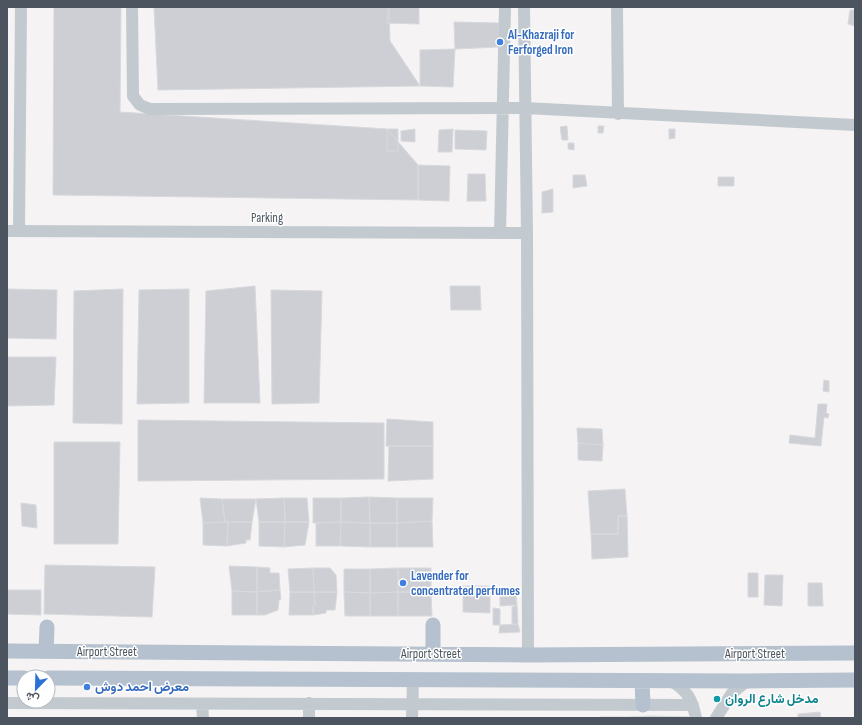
<svg xmlns="http://www.w3.org/2000/svg" width="862" height="725" viewBox="0 0 862 725" font-family="'Sofia Sans Condensed',Vazirmatn,sans-serif">
  <style>
    .building { fill: #cdcfd4; stroke: #d7d9dd }
    .lines { fill: none; stroke-linecap: round; stroke-linejoin: round }
    .minor { stroke: #c2cad0; stroke-width: 12 }
    .major { stroke: #b5c1ce; stroke-width: 15 }
    .shop-dot { fill: #3f7fe0; stroke: #fff; stroke-width: 1.5 }
    .culture-dot { fill: #0f9aa8; stroke: #fff; stroke-width: 1.5 }
    .labels { text-anchor: middle; dominant-baseline: central; stroke-width: 3; stroke-linejoin: round; paint-order: stroke }
    .shop-label { font-size: 13px; font-weight: bold; fill: #366cbe; stroke: #fff; text-anchor: start }
    .street-label { font-size: 13px; fill: #4c555f; stroke: #fff }
    .culture-label { font-size: 13px; font-weight: bold; fill: #0d838f; stroke: #fff; text-anchor: start }
  </style>
  <rect width="100%" height="100%" fill="#f5f3f3"/>
  <!-- building -->
  <path class="building" d="M54 7H121L120 112 387 129 418 165V200L53 195Z
    M154 7H389L390 41 420 86 158 90Z
    M388 7H419V24L387 23Z
    M850 10H855V26L848 24Z
    M454 22 499 23 498 47 455 49Z
    M455 49 453 87 420 86V50Z
    M567 126 568 140H562L560 127Z
    M598 126H604L603 133H598Z
    M387 129H398V151H387Z
    M415 129V142L401 141V131Z
    M453 129 452 152H438L439 130Z
    M669 129H675V138L669 139Z
    M455 130 487 131 486 150 455 149Z
    M568 143H574V150L568 149Z
    M418 165 450 166 449 201 418 200Z
    M468 174H485L486 201H467Z
    M573 175H585L587 186 573 188Z
    M718 177H734V186H718Z
    M553 189V212L542 213V192Z
    M255 286 260 403H204L206 291Z
    M450 286H480L481 310H451Z
    M7 289 57 290 56 339 7 338Z
    M123 289 122 424 73 423 74 291Z
    M189 289V403L137 404 139 290Z
    M271 290 322 291 319 403 272 404Z
    M7 357H56L54 405 7 406Z
    M824 380 829 381V392L823 391Z
    M818 404H827L826 413 829 414 828 418 824 417 821 446 789 443 790 435 815 438Z
    M387 419 433 422V446H386Z
    M138 420 384 423V479L138 481Z
    M577 428 602 429 603 445 578 443Z
    M54 442H120L118 544H54Z
    M578 443 603 445 602 461 578 460Z
    M389 446H433V479L388 481Z
    M625 489 627 516H618V534H591L588 491Z
    M369 497 397 498V523H370Z
    M369 497 370 523 341 522V498Z
    M200 498 222 499 225 522 203 523Z
    M284 498H307L309 522H285Z
    M284 498 285 522H259L256 499Z
    M313 498H341V522L313 523Z
    M397 498H433L432 521 397 523Z
    M222 499H256L252 522H225Z
    M21 503 36 505 37 528 22 526Z
    M618 516H627L628 557 592 559 591 534H618Z
    M432 521 433 547H397V523Z
    M228 522H252L250 540H246V543L227 546Z
    M228 522 227 546 203 545V523Z
    M259 522H285L284 547 259 546Z
    M285 522H309L305 545 284 547Z
    M341 522 370 523V547L340 546Z
    M341 522 340 546H316V523Z
    M370 523H397V547H370Z
    M45 565 155 567 152 617 44 614Z
    M229 566 257 567V592L232 591Z
    M257 567 270 568V573H279L280 590 257 592Z
    M313 568H330L336 575 337 592H314Z
    M313 568 314 592H290L288 569Z
    M398 568H431V592H398Z
    M398 568V592L370 593V569Z
    M344 569H370V593L344 592Z
    M748 573H758V597H748Z
    M765 575H783L782 606 764 605Z
    M808 583H822L823 606H808Z
    M463 586H490V613L463 612Z
    M7 590H41V615L7 614Z
    M280 590 281 599 279 600 278 610 265 615H257V592Z
    M232 591 257 592V615H232Z
    M290 592H314L315 605 313 607V615H289Z
    M314 592H337L335 610H326V613L313 615V607L315 605Z
    M344 592 370 593V616H345Z
    M398 592H431L432 616H398Z
    M398 592V616H370V593Z
    M516 595 517 605 500 606V596Z
    M517 605 518 624H512V607Z
    M493 608 500 609V625H493Z
    M518 624 520 632 499 633 500 625Z
    M820 712 821 718H798V714Z
    M652 716 692 717V718H652Z
    M652 716V718H627V717Z
    M600 717H627V718H600Z"/>
  <g class="lines">
    <!-- minor -->
    <path class="minor" d="M132 7 133 96 140 105 150 109 525 108 855 125
      M524 7 527 233 528 655
      M617 7 618 114
      M7 231 527 233
      M19 231 21 7
      M500 233 505 7
      M671 681C688 691 692 699 696 718
      M7 703 693 705
      M309 703V718
      M202 704 203 718
      M412 718 413 680
      M716 718 732 693 747 681"/>
    <!-- major -->
    <path class="major" d="M433 625V654
      M7 651 528 655 855 653
      M46 651 47 627
      M7 678H24
      M48 678 747 681 855 680
      M642 681 643 705"/>
  </g>
  <!-- markers -->
  <g class="shop-dot">
    <circle cx="500" cy="42" r="4"/>
    <circle cx="403" cy="583" r="4"/>
    <circle cx="87" cy="687" r="4"/>
  </g>
  <circle class="culture-dot" cx="717" cy="699" r="4"/>
  <g class="labels">
    <!-- shop labels -->
    <g class="shop-label">
      <text x="508" y="35">Al-Khazraji for<tspan x="508" dy="15">Ferforged Iron</tspan></text>
      <text x="411" y="576">Lavender for<tspan x="411" dy="15">concentrated perfumes</tspan></text>
      <text x="95" y="687">معرض احمد دوش</text>
    </g>
    <!-- street labels -->
    <g class="street-label">
      <text x="267" y="218">Parking</text>
      <text x="107" y="652">Airport Street</text>
      <text x="431" y="654">Airport Street</text>
      <text x="755" y="654">Airport Street</text>
    </g>
    <!-- culture labels -->
    <g class="culture-label">
      <text x="725" y="699">مدخل شارع الروان</text>
    </g>
  </g>
  <!-- border -->
  <rect width="862" height="725" fill="none" stroke="#4c555f" stroke-width="16"/>
  <!-- north arrow -->
  <g transform="translate(36 689) rotate(203)"><circle r="19" fill="#ffffff" stroke="#b7bbbf"/>
  <path d="M0-3L7 15L0 10L-7 15Z" fill="#2c72d6"/>
  <text y="-6" font-size="11" font-weight="bold" text-anchor="middle" fill="#4c555f">ش</text>
  </g>
</svg>
